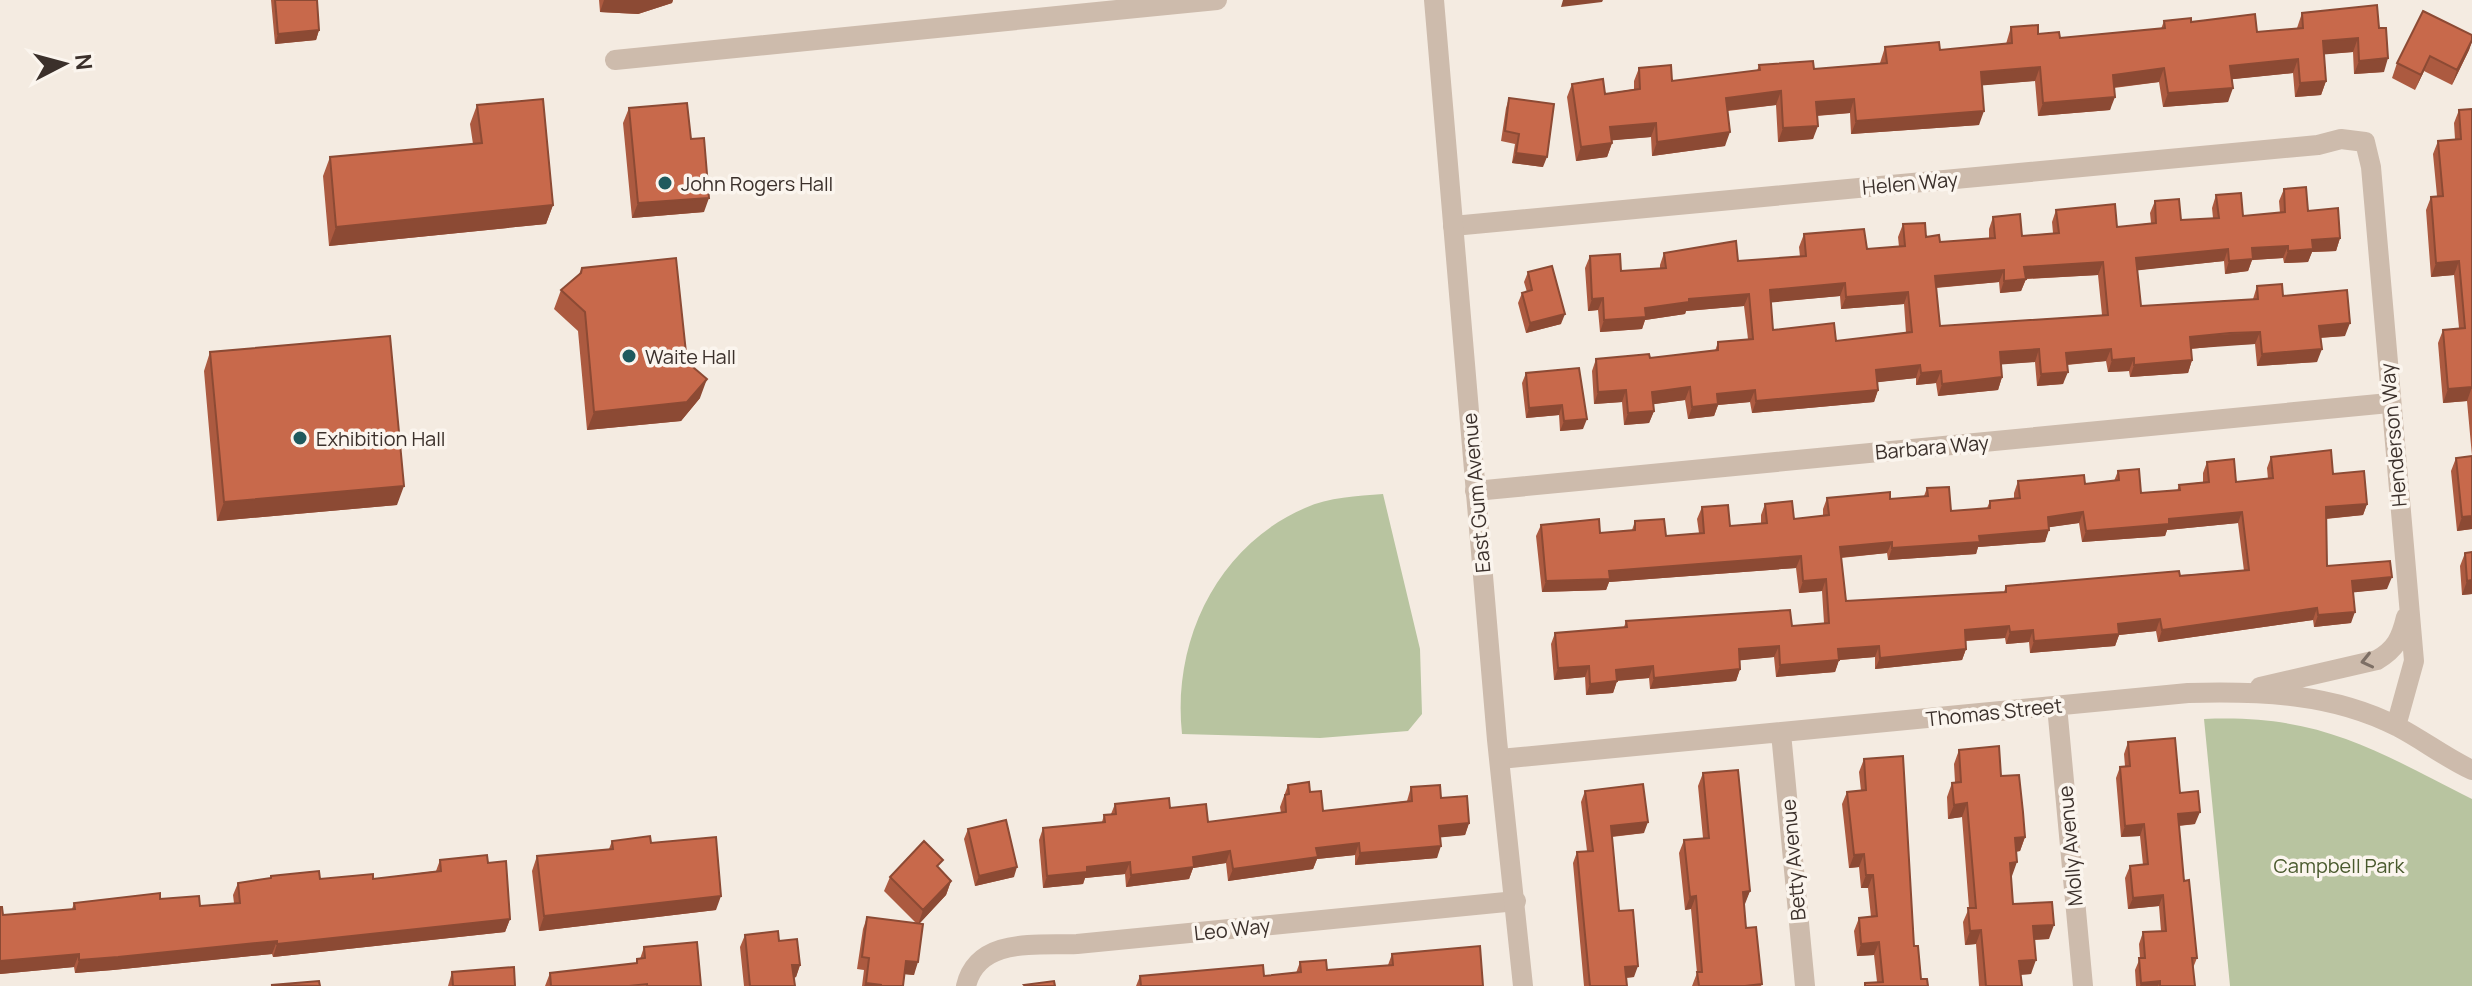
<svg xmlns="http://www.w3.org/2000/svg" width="2472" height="986" viewBox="0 0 2472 986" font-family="Manrope,sans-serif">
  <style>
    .green { fill: #b8c4a0 }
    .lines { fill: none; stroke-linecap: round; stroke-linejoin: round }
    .minor { stroke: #cdbbac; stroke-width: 20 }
    .tertiary { stroke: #cdbbac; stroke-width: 20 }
    .wall { fill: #ac5a40; fill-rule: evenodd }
    .shaded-wall { fill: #8c4a34 }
    .building { fill: #c8694b; stroke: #8c4a34; stroke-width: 2; fill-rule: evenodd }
    .oneway { stroke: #7d6f65 }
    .poi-dot { fill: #1f5a5e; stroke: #fbf5ee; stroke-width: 3 }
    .labels { text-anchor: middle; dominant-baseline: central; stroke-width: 7; stroke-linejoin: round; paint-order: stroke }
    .poi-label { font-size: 20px; fill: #3b302b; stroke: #fbf5ee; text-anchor: start }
    .street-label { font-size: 20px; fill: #3b302b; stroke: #fbf5ee }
    .park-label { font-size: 20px; fill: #4a5a2e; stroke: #fbf5ee }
  </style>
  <rect width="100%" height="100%" fill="#f4ebe1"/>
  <!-- green -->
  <path class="green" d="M1383 494 1420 649 1422 714 1408 731 1320 738 1182 734C1172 641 1217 546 1305 508 1329 497 1357 496 1383 494Z
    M2204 719C2320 714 2373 749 2472 799V986H2230Z"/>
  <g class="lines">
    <!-- minor -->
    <path class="minor" d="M615 60 1217 0
      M1453 226 2318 145 2341 139 2365 142 2371 167 2414 661 2396 726
      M1475 491 2389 403
      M2260 687 2377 660C2396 649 2401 638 2406 617
      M2057 706 2083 986
      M1781 733 1805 986
      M1500 759 2188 693C2259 691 2333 693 2398 727 2423 740 2446 758 2472 770
      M966 986C978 936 1038 946 1077 944L1516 901"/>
    <!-- tertiary -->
    <path class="tertiary" d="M1434 0 1497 740 1523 986"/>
  </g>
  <!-- wall -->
  <path class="wall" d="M271 0H317L319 30 316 40 275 44Z
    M599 0H673L672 3 638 14 600 12Z
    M2377 5 2384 72 2354 74 2353 52 2324 54 2326 81 2321 95 2295 97 2293 73 2232 79 2228 102 2163 107 2159 82 2114 88 2110 110 2038 116 2035 81 1982 85 1979 125 1851 134 1850 113 1817 116 1813 139 1778 142 1776 105 1728 111 1725 146 1652 156 1651 137 1612 140V143L1607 157 1576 161 1567 97 1572 84 1605 94 1634 89V81L1639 68 1672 81 1757 71 1759 65 1814 69 1880 63 1885 47 1940 50 2006 44 2011 27 2060 38 2161 29 2164 21 2191 22 2257 32 2297 28 2302 13Z
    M2472 35V42L2469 50 2452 85 2424 71 2415 90 2392 78 2397 63Z
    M1509 98 1543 167 1512 163 1515 144 1501 141 1506 108Z
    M477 105 553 205 546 224 329 246 323 176 330 157 473 144 470 124Z
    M629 108 691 139 704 212 632 218 623 123Z
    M2472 109V529L2457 531 2451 471 2456 458 2472 456 2467 401 2443 403 2438 343 2443 330 2459 328 2454 275 2431 277 2426 210 2431 197 2437 196 2433 154 2438 141 2455 139 2454 123 2459 110Z
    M2284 189 2340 238 2336 251 2312 252 2308 262 2284 263 2283 258 2252 260 2248 271 2225 274 2224 261 2137 270 2141 306 2253 299 2257 286 2283 296 2345 336 2320 338 2317 362 2257 366 2255 344 2226 345 2191 349 2192 360 2188 373 2130 377 2129 371 2108 372 2106 361 2067 365 2063 384 2037 386 2035 362 2001 364 2002 377 1998 390 1938 396 1936 383 1916 385V378L1877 382 1878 390 1874 402 1752 413 1750 402 1718 405 1714 416 1688 419 1685 400 1653 404 1654 411 1649 423 1624 425 1622 402 1594 404 1592 371 1596 359 1650 358 1715 351 1718 342 1748 339 1744 306 1686 311 1685 314 1645 320 1642 329 1600 332 1598 310 1588 311 1585 268 1590 256 1621 271 1660 269V265L1664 253 1738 261 1800 257 1799 247 1804 234 1867 249 1899 247 1898 237 1903 224 1940 242 1989 239V229L1993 217 2022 236 2053 233 2052 222 2056 210 2117 227 2151 223 2150 213 2155 201 2181 220 2213 218 2212 208 2216 195 2243 216 2280 213 2279 201ZM2098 275 2102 315 1940 326 1936 288 1999 282 2000 293 2021 291 2026 279ZM1840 296 1841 309 1904 304 1906 333 1836 341 1773 330 1771 302Z
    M582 268 687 362 700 398 681 421 587 430 578 331 554 309 561 290 579 274Z
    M1528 272 1561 324 1526 333 1518 303 1522 293 1527 292 1524 282Z
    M210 352 397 505 217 521 204 371Z
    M1579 368 1583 429 1560 431 1559 415 1526 418 1522 383 1526 373Z
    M2271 457 2333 474 2367 504 2363 515 2326 519 2327 566 2387 589 2354 592 2351 623 2314 627 2313 620 2158 642 2156 631 2119 635 2115 646 2030 653 2029 642 2006 644 2005 638 1966 641V649L1962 660 1875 669V657L1839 660 1835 672 1776 677 1774 657 1740 660V669L1736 681 1650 689 1649 678 1617 681 1613 693 1586 695 1585 677 1554 680 1551 644 1555 633 1624 627 1626 621 1792 626 1824 623 1822 591 1799 593 1796 568 1609 582 1606 590 1542 592 1536 536 1541 525 1600 533 1632 530 1635 521 1666 536 1699 533 1697 519 1702 507 1730 526 1761 523V515L1765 504 1794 519 1823 516V509L1827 498 1890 499 1924 496 1927 488 1951 511 1987 508 1990 501 2014 498V493L2018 481 2085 484 2114 481 2118 471 2141 493 2177 491 2179 485 2203 482V473L2207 462 2236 482 2268 479 2267 468ZM2079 523 2082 542 2165 536 2167 530 2238 523 2244 571 2006 586 2004 592 1846 601 1841 558 1887 553 1888 560 1976 554 1978 547 2045 542 2049 527Z
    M2472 552V594L2462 595 2460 566 2465 553Z
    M2128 742 2180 793 2195 824 2179 826 2184 881 2197 958 2193 968 2195 986H2136L2135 970 2140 958 2139 944 2143 932 2161 931 2159 906 2128 909 2125 878 2130 866 2143 865 2140 836 2121 837 2116 778 2120 767 2125 766 2124 754Z
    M1959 750 2001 776 2025 837 2020 851 2016 852 2011 876 2013 904 2049 939 2034 940 2031 974 2020 975 2022 986H1979L1976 944 1965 945 1963 922 1969 908 1962 817 1948 819 1947 797 1952 783 1955 782 1954 764Z
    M1864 759 1914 946 1921 979 1928 986H1864L1865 983 1877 982 1874 955 1857 956 1854 931 1859 918 1871 917 1868 888H1861L1859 867 1849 868 1842 804 1847 792 1861 791 1859 772Z
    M1703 773 1750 891 1744 904 1746 928 1762 984 1761 986H1692L1697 973 1691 909 1685 910 1679 853 1684 840 1703 838 1698 786Z
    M1288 785 1310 792 1323 811 1407 801 1411 787 1441 798 1469 823 1465 835 1440 837 1437 858 1355 865V855L1317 859 1313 869 1228 881 1226 863 1193 868 1189 879 1126 887 1125 874 1085 878 1083 884 1043 888 1039 840 1043 828 1102 822 1104 815 1111 814 1115 804 1170 808 1208 822 1281 813 1280 807Z
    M1585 791 1644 833 1612 837 1619 911 1634 977 1626 978 1627 986H1584L1573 863 1577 852 1587 851 1581 802Z
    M968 829 1014 877 975 886 964 839Z
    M612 841 716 910 539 931 532 871 537 856 609 849Z
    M440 860 488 863 510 919 505 932 273 957 272 954 113 970 75 973 74 967 0 974V907L3 915 72 909 74 903 160 899 200 906 234 903 233 895 238 883 270 879 271 876 320 879H373L436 871Z
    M940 869 951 881 946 895 919 924 914 975 905 974 903 986H862L864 970 857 969 863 929 867 917 916 923 884 891 890 877Z
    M745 935 779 941 800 965 796 977 794 978 795 986H744L740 947Z
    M644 947 701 986H545L550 973 636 963 637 959H640Z
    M1392 954 1483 986H1136L1140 976H1264L1296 973 1300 962 1327 970 1388 965Z
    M452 972 515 986H448Z"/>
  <!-- shaded-wall -->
  <path class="shaded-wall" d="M604 0H673L672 3 638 14 600 12Z
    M1563 0H1603L1602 2 1561 7Z
    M319 30 316 40 275 44 278 34Z
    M2358 38 2353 52 2318 55 2323 41Z
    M2472 40 2469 50 2452 85 2457 70Z
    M2430 56 2424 71 2415 90 2421 75Z
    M2388 58 2384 72 2354 74 2359 61Z
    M2298 59 2293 73 2225 80 2230 66Z
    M2040 67 2035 81 1976 86 1981 72Z
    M2164 68 2159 82 2108 88 2113 75Z
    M2326 81 2321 95 2295 97 2300 83Z
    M2233 88 2228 102 2163 107 2168 93Z
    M1781 91 1776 105 1721 111 1726 98Z
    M2115 97 2110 110 2038 116 2043 103Z
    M1854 99 1850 113 1811 116 1816 102Z
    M1984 111 1979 125 1851 134 1856 121Z
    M1656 123 1651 137 1605 141 1610 127Z
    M1818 126 1813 139 1778 142 1783 128Z
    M1730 132 1725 146 1652 156 1657 142Z
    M1612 143 1607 157 1576 161 1581 147Z
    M1516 153 1547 157 1543 167 1512 163Z
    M709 198 704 212 632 218 638 203Z
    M553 205 546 224 329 246 336 227Z
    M2340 238 2336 251 2312 252 2308 262 2284 263 2288 251 2312 240Z
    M2288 246 2283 258 2252 260 2248 271 2225 274 2229 261 2252 248Z
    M2228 249 2224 261 2132 271 2136 258Z
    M2459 261 2454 275 2431 277 2436 263Z
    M2103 262 2098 275 2020 279 2024 267Z
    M2004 270 1999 282 1931 288 1935 276Z
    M2026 279 2021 291 2000 293 2004 281Z
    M1845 283 1840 296 1766 303 1770 290Z
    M1908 292 1904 304 1841 309 1846 297Z
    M1749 294 1744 306 1686 311 1685 314 1645 320 1642 329 1600 332 1604 320 1645 308 1689 299Z
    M1603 298 1598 310 1588 311 1592 299Z
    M1565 314 1561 324 1526 333 1530 323Z
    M2350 323 2345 336 2315 338 2319 326Z
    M2260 332 2255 344 2186 349 2190 337Z
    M2039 349 2035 362 1995 365 2000 352Z
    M2111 349 2106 361 2062 365 2066 353Z
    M2322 349 2317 362 2257 366 2262 354Z
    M2134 358 2129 371 2108 372 2112 360Z
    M2192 360 2188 373 2130 377 2134 365Z
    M1920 365 1916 378 1871 383 1876 370Z
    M1941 371 1936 383 1916 385 1921 373Z
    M2068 372 2063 384 2037 386 2041 374Z
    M2002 377 1998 390 1938 396 1942 384Z
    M707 379 700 398 681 421 587 430 594 412Z
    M1690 387 1685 400 1648 405 1652 392Z
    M2472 387 2467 401 2443 403 2448 389Z
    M1626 390 1622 402 1594 404 1598 392Z
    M1755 390 1750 402 1718 405 1714 416 1688 419 1692 407 1717 394Z
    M1878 390 1874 402 1752 413 1756 401Z
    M1562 405 1559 415 1526 418 1529 408Z
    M1654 411 1649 423 1624 425 1628 413Z
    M1587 419 1583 429 1560 431 1564 421Z
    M404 486 397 505 217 521 224 502Z
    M2367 504 2363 515 2322 519 2326 507Z
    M2083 512 2079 523 2044 528 2048 517Z
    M2242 512 2238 523 2167 530 2165 536 2082 542 2086 531 2169 519Z
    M2472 516V529L2457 531 2462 517Z
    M2049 530 2045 542 1978 547 1976 554 1888 560 1892 548 1979 536Z
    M1892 542 1887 553 1836 558 1840 547Z
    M1801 556 1796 568 1609 582 1606 590 1542 592 1546 581 1609 571Z
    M2392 577 2387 589 2348 593 2352 581Z
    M1826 579 1822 591 1799 593 1803 581Z
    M2472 580V594L2462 595 2467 581Z
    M2317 608 2313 620 2158 642 2162 630Z
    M2355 612 2351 623 2314 627 2318 615Z
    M2160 619 2156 631 2119 635 2115 646 2030 653 2034 641 2118 624Z
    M2009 626 2005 638 1960 641 1965 630Z
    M2033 630 2029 642 2006 644 2010 632Z
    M1779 646 1774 657 1734 661 1739 649Z
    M1879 646 1875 657 1839 660 1835 672 1776 677 1780 665 1838 649Z
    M1966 649 1962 660 1875 669 1880 658Z
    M1589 666 1585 677 1554 680 1558 668Z
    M1653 666 1649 678 1612 681 1616 670Z
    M1740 669 1736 681 1650 689 1654 678Z
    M1617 681 1613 693 1586 695 1590 684Z
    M1967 803 1962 817 1948 819 1954 805Z
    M2200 812 2195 824 2174 826 2178 814Z
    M1648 822 1644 833 1607 837 1611 826Z
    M1469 823 1465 835 1435 838 1439 826Z
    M2144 824 2140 836 2121 837 2125 826Z
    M2025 837 2020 851 2009 852 2015 838Z
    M1359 843 1355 855 1317 859 1313 869 1228 881 1233 869 1316 848Z
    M1441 846 1437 858 1355 865 1360 853Z
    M1230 851 1226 863 1193 868 1189 879 1126 887 1131 875 1193 857Z
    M1864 854 1859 867 1849 868 1854 855Z
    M1130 862 1125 874 1085 878 1083 884 1043 888 1047 876 1087 867Z
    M2017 862 2012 876 2005 877 2010 863Z
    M1017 867 1014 877 975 886 979 876Z
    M1866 875H1873L1868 888H1861Z
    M951 881 946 895 918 925 923 910Z
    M1750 891 1745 904 1738 905 1743 892Z
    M2163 895 2159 906 2128 909 2133 898Z
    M721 896 716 910 539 931 544 916Z
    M1696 896 1691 909 1685 910 1690 897Z
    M510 919 505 932 273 957 277 944Z
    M2054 925 2049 939 2028 940 2033 926Z
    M1981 930 1976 944 1965 945 1970 931Z
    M277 941 272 954 113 970 75 973 79 960Z
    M1879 942 1874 955 1857 956 1861 944Z
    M79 954 74 967 0 974V961Z
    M2036 960 2031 974 2014 975 2019 961Z
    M906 961 918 962 914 975 902 974Z
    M792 965H800L796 977 788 978Z
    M1638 966 1634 977 1621 978 1625 967Z
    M2160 981 2158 986H2140L2141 983Z
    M866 983 881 985V986H864Z"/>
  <!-- building -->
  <path class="building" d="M275 0H317L319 30 278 34Z
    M2377 5 2379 28H2386L2388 58 2359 61 2358 38 2323 41 2326 81 2300 83 2298 59 2230 66 2233 88 2168 93 2164 68 2113 75 2115 97 2043 103 2040 67 1981 72 1984 111 1856 121 1854 99 1816 102 1818 126 1783 128 1781 91 1726 98 1730 132 1657 142 1656 123 1610 127 1612 143 1581 147 1572 84 1603 79 1605 94 1640 89 1639 68 1671 65 1672 81 1760 70 1759 65 1813 61 1814 69 1887 63 1885 47 1939 42 1940 50 2012 43 2011 27 2038 25V34L2059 32 2060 38 2165 28 2164 21 2191 18V22L2255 14 2257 32 2303 28 2302 13Z
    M2423 11 2472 35V40L2457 70 2430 56 2421 75 2397 63Z
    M1509 98 1554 104 1547 157 1516 153 1519 134 1505 131Z
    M543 99 553 205 336 227 330 157 482 143 477 105Z
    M687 103 691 139 704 138 709 198 638 203 629 108Z
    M2472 109V389V387L2448 389 2443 330 2465 328 2459 261 2436 263 2431 197 2443 196 2438 141 2461 139 2459 110Z
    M2306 187 2308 211 2338 208 2340 238 2312 240 2313 249 2288 251V246L2252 248 2253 259 2229 261 2228 249 2136 258 2141 306 2258 299 2257 286 2282 284 2283 296 2347 290 2350 323 2319 326 2322 349 2262 354 2260 332 2230 333 2190 337 2192 360 2134 365V358L2112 360 2111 349 2066 353 2068 372 2041 374 2039 349 2000 352 2002 377 1942 384 1941 371 1921 373 1920 365 1876 370 1878 390 1756 401 1755 390 1717 394 1718 404 1692 407 1690 387 1652 392 1654 411 1628 413 1626 390 1598 392 1596 359 1649 354 1650 358 1718 350V342L1753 339 1749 294 1689 299V302L1645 308 1646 317 1604 320 1603 298 1592 299 1590 256 1620 254 1621 271 1666 268 1664 253 1736 241 1738 261 1806 256 1804 234 1864 229 1867 249 1905 246 1903 224 1925 223 1926 237 1939 235 1940 242 1995 238 1993 217 2020 214 2022 236 2059 233 2056 210 2115 204 2117 227 2156 223 2155 201 2179 199 2181 220 2219 218 2216 195 2241 193 2243 216 2285 212 2284 189ZM2103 262 2108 315 1940 326 1935 276 2004 270V281L2026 279 2024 267ZM1845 283 1846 297 1908 292 1912 332 1836 341 1834 323 1773 330 1770 290Z
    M676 258 687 362 707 379 687 402 594 412 585 312 561 290 581 273 582 268Z
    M1552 266 1565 314 1530 323 1522 293 1532 290 1528 272Z
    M390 336 404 486 224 502 210 352Z
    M1579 368 1587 419 1564 421 1562 405 1529 408 1526 373Z
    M2331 450 2333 474 2364 471 2367 504 2326 507 2327 566 2390 561 2392 577 2352 581 2355 612 2318 615 2317 608 2162 630 2160 619 2118 624 2119 634 2034 641 2033 630 2010 632 2009 626 1965 630 1966 649 1880 658 1879 646 1838 649 1839 660 1780 665 1779 646 1739 649 1740 669 1654 678 1653 666 1616 670 1617 681 1590 684 1589 666 1558 668 1555 633 1627 627 1626 621 1790 610 1792 626 1829 623 1826 579 1803 581 1801 556 1609 571 1610 579 1546 581 1541 525 1599 519 1600 533 1635 530V521L1664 519 1666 536 1704 533 1702 507 1728 505 1730 526 1767 523 1765 504 1792 501 1794 519 1829 515 1827 498 1890 492V499L1928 496 1927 488 1949 487 1951 511 1990 508V501L2020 498 2018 481 2084 475 2085 484 2119 480 2118 471 2139 469 2141 493 2180 490 2179 485 2209 482 2207 462 2234 459 2236 482 2273 478 2271 457ZM2083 512 2086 531 2169 524V519L2242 512 2249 570 2180 576 2179 571 2006 586V592L1846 601 1840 547 1892 542V548L1980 542 1979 536 2049 530 2048 517Z
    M2472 456V516L2462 517 2456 458Z
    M2472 552V580L2467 581 2465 553Z
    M2175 738 2180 793 2198 791 2200 812 2178 814 2184 881 2189 880 2197 958H2192L2195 986H2160V981L2141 983 2139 958H2145L2143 932 2166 931 2163 895 2133 898 2130 866 2148 864 2144 824 2125 826 2120 767 2130 766 2128 742Z
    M1999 746 2001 776 2019 775 2023 812 2025 837 2015 838 2017 862 2010 863 2013 904 2052 902 2054 925 2033 926 2036 960 2019 961 2022 986H1986L1981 930 1970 931 1968 908H1976L1967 803 1954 805 1952 783 1961 782 1959 750Z
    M1903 756 1914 946H1918L1921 979H1927L1928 986H1865V983L1883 982 1879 942 1861 944 1859 918 1877 916 1873 875H1866L1864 854 1854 855 1847 792 1866 790 1864 759Z
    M1738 770 1750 891 1743 892 1746 928 1756 927 1762 984 1745 986H1699L1697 972H1702L1696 896 1690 897 1684 840 1709 838 1703 773Z
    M1309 782 1310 792 1321 791 1323 811 1412 801 1411 787 1440 785 1441 798 1467 796 1469 823 1439 826 1441 846 1360 853 1359 843 1316 848 1318 857 1233 869 1230 851 1193 857 1194 867 1131 875 1130 862 1087 867V872L1047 876 1043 828 1105 822 1104 815 1116 814 1115 804 1169 798 1170 808 1206 804 1208 822 1286 812 1285 795 1289 794 1288 785Z
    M1643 784 1648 822 1611 826 1619 911 1633 910 1638 966 1625 967 1627 986H1590L1577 852 1593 851 1585 791Z
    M1006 820 1017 867 979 876 968 829Z
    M650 836 651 843 716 837 721 896 544 916 537 856 613 849 612 841Z
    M924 841 943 860 937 866 951 881 923 910 890 877Z
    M487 855 488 863 506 861 510 919 277 944V941L118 957 79 960V954L0 961V907H2L3 915 75 909 74 903 160 893V899L199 896 200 906 240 903 238 883 271 878V876L319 871 320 879 373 874V879L441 871 440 860Z
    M867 917 923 924 918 962 906 961 903 986H881V985L866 983 869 958 862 957Z
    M778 931 779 941 797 939 800 965H792L795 986H749H750L745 935Z
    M697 942 701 986H647V984L629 986H551L550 973 637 963V959L645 958 644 947Z
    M1480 946 1483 986H1141L1140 976 1263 965 1264 976 1301 972 1300 962 1326 960 1327 970 1393 965 1392 954Z
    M514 967 515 986H453L452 972Z
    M319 981 320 986 271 985Z
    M1054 981 1055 986H1025L1024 985Z"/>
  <!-- one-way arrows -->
  <defs><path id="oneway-chevron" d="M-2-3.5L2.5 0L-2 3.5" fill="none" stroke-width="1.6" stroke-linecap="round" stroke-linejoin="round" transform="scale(2)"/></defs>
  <use class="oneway" href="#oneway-chevron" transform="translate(2367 661) rotate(167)"/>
  <!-- markers -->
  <g class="poi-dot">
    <circle cx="665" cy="183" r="8"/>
    <circle cx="629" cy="356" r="8"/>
    <circle cx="300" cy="438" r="8"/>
  </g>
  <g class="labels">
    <!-- poi labels -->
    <g class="poi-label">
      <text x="681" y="183">John Rogers Hall</text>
      <text x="645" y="356">Waite Hall</text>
      <text x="316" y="438">Exhibition Hall</text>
    </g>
    <!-- street labels -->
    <g class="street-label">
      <text transform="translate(1910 183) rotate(-5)">Helen Way</text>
      <text transform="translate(2393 435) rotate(-95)">Henderson Way</text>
      <text transform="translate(1932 447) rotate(-5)">Barbara Way</text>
      <text transform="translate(1476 493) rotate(-95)">East Gum Avenue</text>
      <text transform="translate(1994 712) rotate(-6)">Thomas Street</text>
      <text transform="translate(2070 846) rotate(-95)">Molly Avenue</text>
      <text transform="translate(1793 860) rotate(-95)">Betty Avenue</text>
      <text transform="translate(1232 929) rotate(-6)">Leo Way</text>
    </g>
    <!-- park labels -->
    <g class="park-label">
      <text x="2339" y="865">Campbell Park</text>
    </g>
  </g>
  <!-- north arrow -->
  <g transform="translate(64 64) rotate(84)" stroke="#fbf5ee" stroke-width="6" paint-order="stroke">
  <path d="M0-6L14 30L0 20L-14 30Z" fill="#3b302b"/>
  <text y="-12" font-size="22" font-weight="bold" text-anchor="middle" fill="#3b302b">N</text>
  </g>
</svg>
